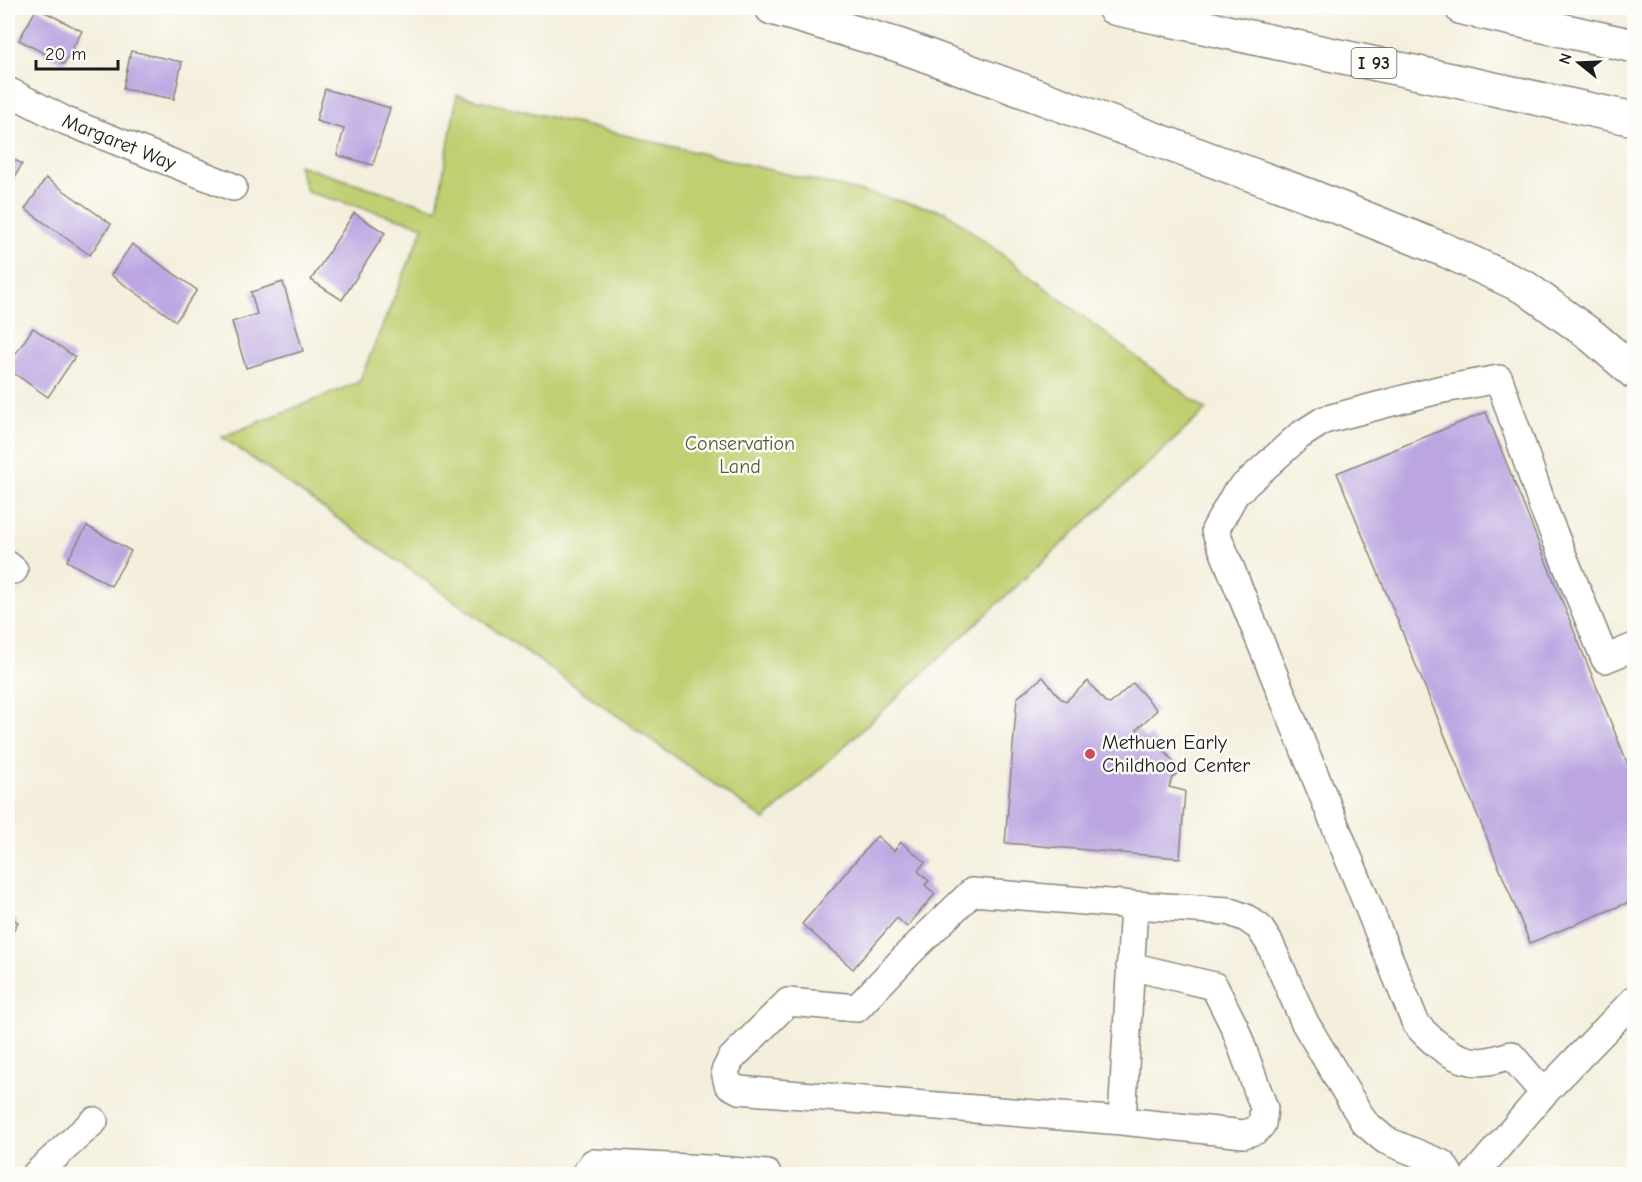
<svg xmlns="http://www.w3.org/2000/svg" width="1642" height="1182" viewBox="0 0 1642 1182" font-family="'Comic Neue',sans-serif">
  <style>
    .green { fill: #bfcf71; stroke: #6e7646; stroke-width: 1.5 }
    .building { fill: #bba6e1 }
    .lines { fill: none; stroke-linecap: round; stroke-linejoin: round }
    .minor-casing { stroke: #88867c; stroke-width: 30 }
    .highway-casing { stroke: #88867c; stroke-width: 36 }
    .minor { stroke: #fff; stroke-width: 27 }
    .highway { stroke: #fff; stroke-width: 33 }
    .poi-dot { fill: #d1495b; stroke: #fdfcf7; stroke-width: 2 }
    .labels { text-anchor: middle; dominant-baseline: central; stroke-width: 5; stroke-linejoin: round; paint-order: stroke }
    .shield { fill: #fdfcf7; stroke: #605f5e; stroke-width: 1.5 }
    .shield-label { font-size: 18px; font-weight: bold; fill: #1c1c1c }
    .street-label { font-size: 20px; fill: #1c1c1c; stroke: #fdfcf7 }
    .park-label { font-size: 20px; fill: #555b3a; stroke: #fdfcf7 }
    .poi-label { font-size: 20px; fill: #1c1c1c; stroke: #fdfcf7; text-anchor: start }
  </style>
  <rect width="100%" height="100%" fill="#fdfcf7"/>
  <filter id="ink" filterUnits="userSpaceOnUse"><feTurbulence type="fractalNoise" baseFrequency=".0167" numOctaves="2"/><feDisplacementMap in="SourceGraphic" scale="12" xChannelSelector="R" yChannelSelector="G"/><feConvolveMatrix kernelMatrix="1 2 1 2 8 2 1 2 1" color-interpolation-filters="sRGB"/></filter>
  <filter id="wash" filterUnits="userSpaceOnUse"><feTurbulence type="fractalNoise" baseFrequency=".008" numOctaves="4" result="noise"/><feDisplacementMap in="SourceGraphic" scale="24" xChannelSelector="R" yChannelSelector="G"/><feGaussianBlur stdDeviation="1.35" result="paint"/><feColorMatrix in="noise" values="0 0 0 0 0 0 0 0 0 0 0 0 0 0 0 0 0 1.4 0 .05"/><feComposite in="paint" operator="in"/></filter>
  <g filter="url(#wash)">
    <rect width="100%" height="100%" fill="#f4efdd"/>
    <!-- green -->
    <path class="green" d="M457 95 946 212 1206 410 765 820 222 437 359 382 424 226 307 192 298 165 437 209Z"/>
    <g id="blocks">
      <!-- building -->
      <path class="building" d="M37 8 82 31 64 64 19 40Z
        M131 51 182 62 174 99 123 89Z
        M325 89 390 108 373 165 337 155 344 129 316 121Z
        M8 156 22 164 8 189Z
        M46 178 111 224 90 255 25 209Z
        M354 213 385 233 342 300 311 280Z
        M132 244 197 290 176 321 111 275Z
        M283 282 303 351 246 368 232 322 257 314 251 292Z
        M33 328 75 357 48 397 8 369V365Z
        M1486 412 1634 780V900L1530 943 1337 473Z
        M87 526 131 551 111 586 67 561Z
        M1043 677 1061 699 1066 701 1088 681 1106 703 1110 704 1133 683 1157 710 1137 729 1146 739 1150 735 1181 770 1172 778 1169 787 1185 791 1180 858 1005 843 1017 698Z
        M877 836 894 851 901 842 925 862 918 871 929 881 925 885 935 894 907 927 897 918 853 969 802 924Z
        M8 917 18 922 10 937 8 936Z"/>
    </g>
  </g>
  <g filter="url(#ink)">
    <use href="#blocks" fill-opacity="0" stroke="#88867c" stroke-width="1.5"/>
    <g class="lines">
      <defs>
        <path id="minor" d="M8 91 66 121 233 187
          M8 565 14 570
          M1130 966 1214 986 1235 1028 1264 1108 1262 1124 1257 1130 1244 1134 1122 1121C1126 1049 1130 977 1134 905L1228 911 1246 918 1259 927 1270 944 1305 1023 1364 1122 1385 1140 1443 1164 1449 1174
          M1544 1093 1511 1055C1504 1057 1496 1060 1488 1061 1459 1066 1434 1044 1416 1024L1215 530 1235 494 1299 436 1324 420 1438 390 1499 379 1543 507 1605 659 1634 647
          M1122 1121 739 1090 728 1084 725 1071 731 1059 788 1002 857 1008 910 952 972 892 1134 905
          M36 1174 94 1121
          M585 1174 593 1163 706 1169
          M714 1174 706 1169 767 1174
          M1475 1174 1544 1093 1634 1000"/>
        <path id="highway" d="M772 8 898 45 1310 196 1447 251 1526 288 1592 336 1634 372
          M1114 8 1634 119
          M1462 8 1634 46"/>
      </defs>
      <!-- minor casing -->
      <use href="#minor" class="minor-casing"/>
      <!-- highway casing -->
      <use href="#highway" class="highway-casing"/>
      <!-- minor -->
      <use href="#minor" class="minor"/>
      <!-- highway -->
      <use href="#highway" class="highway"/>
    </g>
  </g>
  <!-- markers -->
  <circle class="poi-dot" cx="1090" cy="754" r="6"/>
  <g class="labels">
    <!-- shield labels -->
    <rect class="shield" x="1351.5" y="48" width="45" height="30" rx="4.5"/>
    <g class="shield-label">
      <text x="1374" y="63">I 93</text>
    </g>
    <!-- street labels -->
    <g class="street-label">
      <text transform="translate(119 142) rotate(22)">Margaret Way</text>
    </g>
    <!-- park labels -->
    <g class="park-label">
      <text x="740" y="443">Conservation<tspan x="740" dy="23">Land</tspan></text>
    </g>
    <!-- poi labels -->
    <g class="poi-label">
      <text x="1102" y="742">Methuen Early<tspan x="1102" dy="23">Childhood Center</tspan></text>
    </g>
  </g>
  <!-- margin -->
  <rect width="1642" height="1182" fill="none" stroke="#fdfcf7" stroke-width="30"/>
  <!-- north arrow -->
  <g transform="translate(1579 63) rotate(288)" stroke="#fdfcf7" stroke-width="4.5" paint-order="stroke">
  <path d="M0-4.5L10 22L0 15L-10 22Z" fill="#1c1c1c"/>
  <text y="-9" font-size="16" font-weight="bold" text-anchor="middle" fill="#1c1c1c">N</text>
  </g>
  <!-- scale -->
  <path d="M36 60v9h82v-9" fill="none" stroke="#1c1c1c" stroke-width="3"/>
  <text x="45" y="60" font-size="18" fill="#1c1c1c" stroke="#fdfcf7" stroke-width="4.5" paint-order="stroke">20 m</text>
</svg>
